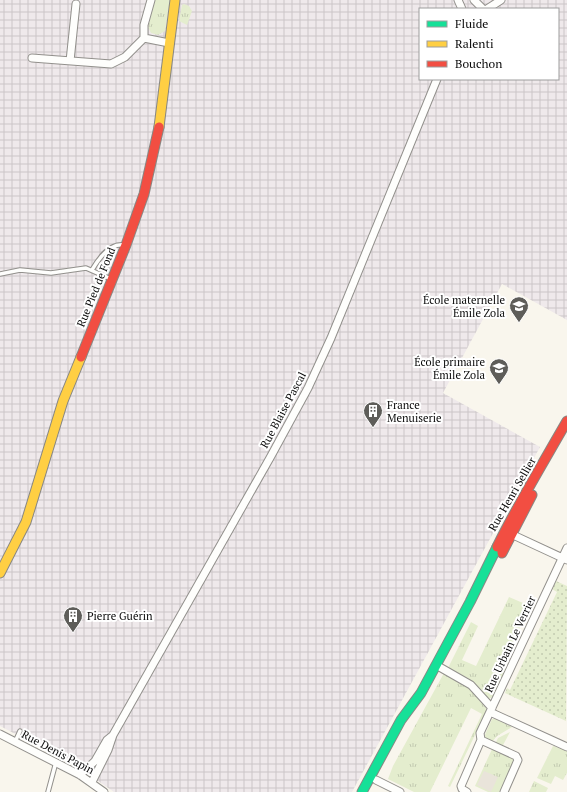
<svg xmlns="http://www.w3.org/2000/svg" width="567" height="792" viewBox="0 0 567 792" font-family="'PT Serif',serif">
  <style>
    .industrial { fill: url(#industrial-grid); fill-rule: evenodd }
    .grass { fill: url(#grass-tufts) }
    .park { fill: url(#park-dots) }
    .plaza { fill: #e9e4da }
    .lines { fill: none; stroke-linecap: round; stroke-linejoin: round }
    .lane-casing { stroke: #92908c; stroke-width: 5.5 }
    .street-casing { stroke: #92908c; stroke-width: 9 }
    .fast-casing { stroke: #888783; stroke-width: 11 }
    .slow-casing { stroke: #888783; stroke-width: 11 }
    .jam-casing { stroke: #888783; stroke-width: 11 }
    .lane { stroke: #fefefc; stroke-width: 3.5 }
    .street { stroke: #fefefc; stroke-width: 7 }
    .fast { stroke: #16e098; stroke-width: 9 }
    .slow { stroke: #ffcf43; stroke-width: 9 }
    .jam { stroke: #f24e42; stroke-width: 9 }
    .labels { text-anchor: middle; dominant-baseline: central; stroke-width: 4; stroke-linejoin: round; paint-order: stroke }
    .street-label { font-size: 11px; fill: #0a0a0a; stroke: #fff }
    .poi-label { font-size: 11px; fill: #0a0a0a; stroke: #fff; text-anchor: end }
  </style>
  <defs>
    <pattern id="industrial-grid" width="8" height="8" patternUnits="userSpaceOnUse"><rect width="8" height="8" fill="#efe9eb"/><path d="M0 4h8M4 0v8" fill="none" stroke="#ccc6c8"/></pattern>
    <pattern id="grass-tufts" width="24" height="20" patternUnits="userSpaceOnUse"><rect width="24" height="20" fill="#e4edce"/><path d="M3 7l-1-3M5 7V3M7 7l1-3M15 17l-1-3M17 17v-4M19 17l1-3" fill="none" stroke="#c2cab0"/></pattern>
    <pattern id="park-dots" width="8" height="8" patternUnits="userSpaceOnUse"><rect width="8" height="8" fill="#e4edce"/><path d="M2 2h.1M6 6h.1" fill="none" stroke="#c2cab0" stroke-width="1.8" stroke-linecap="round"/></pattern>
  </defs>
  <rect width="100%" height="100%" fill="#f9f6ed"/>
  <!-- industrial -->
  <path class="industrial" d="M0 0H567V320L502 284 443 393 540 447 352 792H114L75 765 0 726ZM420 9H558V79H420Z"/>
  <!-- grass -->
  <path class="grass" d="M155 0H170L165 31 158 35 151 33 148 27Z
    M184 4 189 6 192 11 187 25 179 21 182 5Z
    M509 597 530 606 501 667 506 670 494 696 489 699 468 678 448 668 471 622 478 626 462 660 476 666Z
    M444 673 468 686 486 708V712L450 787 448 786 482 714 471 708 430 792H414L388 779 393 766Z
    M492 719H496L512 727 497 736 492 742 484 737Z
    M510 732 502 747 495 744 498 738Z
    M553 746 567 751V773L563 780 555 776 551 784 537 778Z
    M493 747 513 758 515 762 501 792H488L475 786Z
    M534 781 548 788 546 792H529Z"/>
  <!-- park -->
  <path class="park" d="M556 581 567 586 566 721 505 693 507 688 510 690 557 592 552 589Z"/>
  <!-- plaza -->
  <path class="plaza" d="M484 771 498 777 491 792 477 785Z"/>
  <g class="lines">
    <defs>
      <path id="lane" d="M92 270C99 258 110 242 125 245
        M0 274 20 270 51 273 86 268 111 279
        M15 742 20 731
        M48 792 56 762"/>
      <path id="street" d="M458 0 462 9
        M474 0 483 9
        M487 9 501 0
        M144 38V25L151 0
        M32 58 111 64 125 57 144 38 169 43
        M70 61 76 4
        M511 534 567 560
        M436 665 471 685 492 708
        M490 712 567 747
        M0 734 80 775 104 792
        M481 740 516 756 518 760 504 792
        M80 775 95 761 107 740 112 736
        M376 780 400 792
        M92 782 108 750 113 735 271 456 308 388 331 338 437 79
        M467 792 462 789 461 786 481 740 480 733 567 548"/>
      <path id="fast" d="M362 792 401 720 421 693 470 602 497 547"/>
      <path id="slow" d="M159 127 175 0
        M0 573 26 522 63 401 81 357"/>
      <path id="jam" d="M81 357 126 245 144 194 159 127
        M497 547C518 504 543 463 567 421
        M502 553 532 495"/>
    </defs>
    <!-- lane casing -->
    <use href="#lane" class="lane-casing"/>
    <!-- street casing -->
    <use href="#street" class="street-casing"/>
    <!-- fast casing -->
    <use href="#fast" class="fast-casing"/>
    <!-- slow casing -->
    <use href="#slow" class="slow-casing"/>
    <!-- jam casing -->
    <use href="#jam" class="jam-casing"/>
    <!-- lane -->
    <use href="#lane" class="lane"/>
    <!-- street -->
    <use href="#street" class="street"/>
    <!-- fast -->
    <use href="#fast" class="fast"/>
    <!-- slow -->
    <use href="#slow" class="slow"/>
    <!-- jam -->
    <use href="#jam" class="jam"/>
  </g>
  <!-- icons -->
  <defs>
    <symbol id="school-pin" viewBox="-11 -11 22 30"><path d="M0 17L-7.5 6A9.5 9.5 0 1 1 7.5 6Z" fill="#5e5d59" stroke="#fff"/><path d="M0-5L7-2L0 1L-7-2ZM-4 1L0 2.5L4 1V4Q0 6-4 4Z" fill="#fff"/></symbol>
    <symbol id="building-pin" viewBox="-11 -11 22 30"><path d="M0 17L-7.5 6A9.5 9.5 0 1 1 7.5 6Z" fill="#5e5d59" stroke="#fff"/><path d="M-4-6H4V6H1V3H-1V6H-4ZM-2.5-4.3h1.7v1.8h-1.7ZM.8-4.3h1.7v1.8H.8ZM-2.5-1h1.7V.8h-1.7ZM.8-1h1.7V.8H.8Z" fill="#fff"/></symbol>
  </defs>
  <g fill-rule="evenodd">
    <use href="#school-pin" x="508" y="295" width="22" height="30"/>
    <use href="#school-pin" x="488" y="357" width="22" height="30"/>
    <use href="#building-pin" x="362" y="400" width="22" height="30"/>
    <use href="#building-pin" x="62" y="605" width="22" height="30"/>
  </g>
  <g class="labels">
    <!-- street labels -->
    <g class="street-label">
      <text transform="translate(96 287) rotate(-68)">Rue Pied de Fond</text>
      <text transform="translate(283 410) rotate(-62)">Rue Blaise Pascal</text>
      <text transform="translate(512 494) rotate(-60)">Rue Henri Sellier</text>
      <text transform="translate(510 644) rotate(-65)">Rue Urbain Le Verrier</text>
      <text transform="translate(58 752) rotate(28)">Rue Denis Papin</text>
    </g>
    <!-- poi labels -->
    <g class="poi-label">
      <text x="505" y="300">École maternelle<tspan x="505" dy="13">Émile Zola</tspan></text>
      <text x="485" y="362">École primaire<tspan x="485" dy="13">Émile Zola</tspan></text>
      <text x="387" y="405" text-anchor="start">France<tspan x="387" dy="13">Menuiserie</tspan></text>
      <text x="87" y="616" text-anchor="start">Pierre Guérin</text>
    </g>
  </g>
  <!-- legend -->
  <rect x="419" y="8" width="140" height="72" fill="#ffffff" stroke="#9d9d9d"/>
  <rect x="427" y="21" width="20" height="6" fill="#16e098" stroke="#9d9d9d"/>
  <text x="455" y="28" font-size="12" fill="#0a0a0a">Fluide</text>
  <rect x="427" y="41" width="20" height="6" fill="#ffcf43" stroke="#9d9d9d"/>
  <text x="455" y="48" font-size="12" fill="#0a0a0a">Ralenti</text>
  <rect x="427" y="61" width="20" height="6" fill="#f24e42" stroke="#9d9d9d"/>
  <text x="455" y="68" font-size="12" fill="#0a0a0a">Bouchon</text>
</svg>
